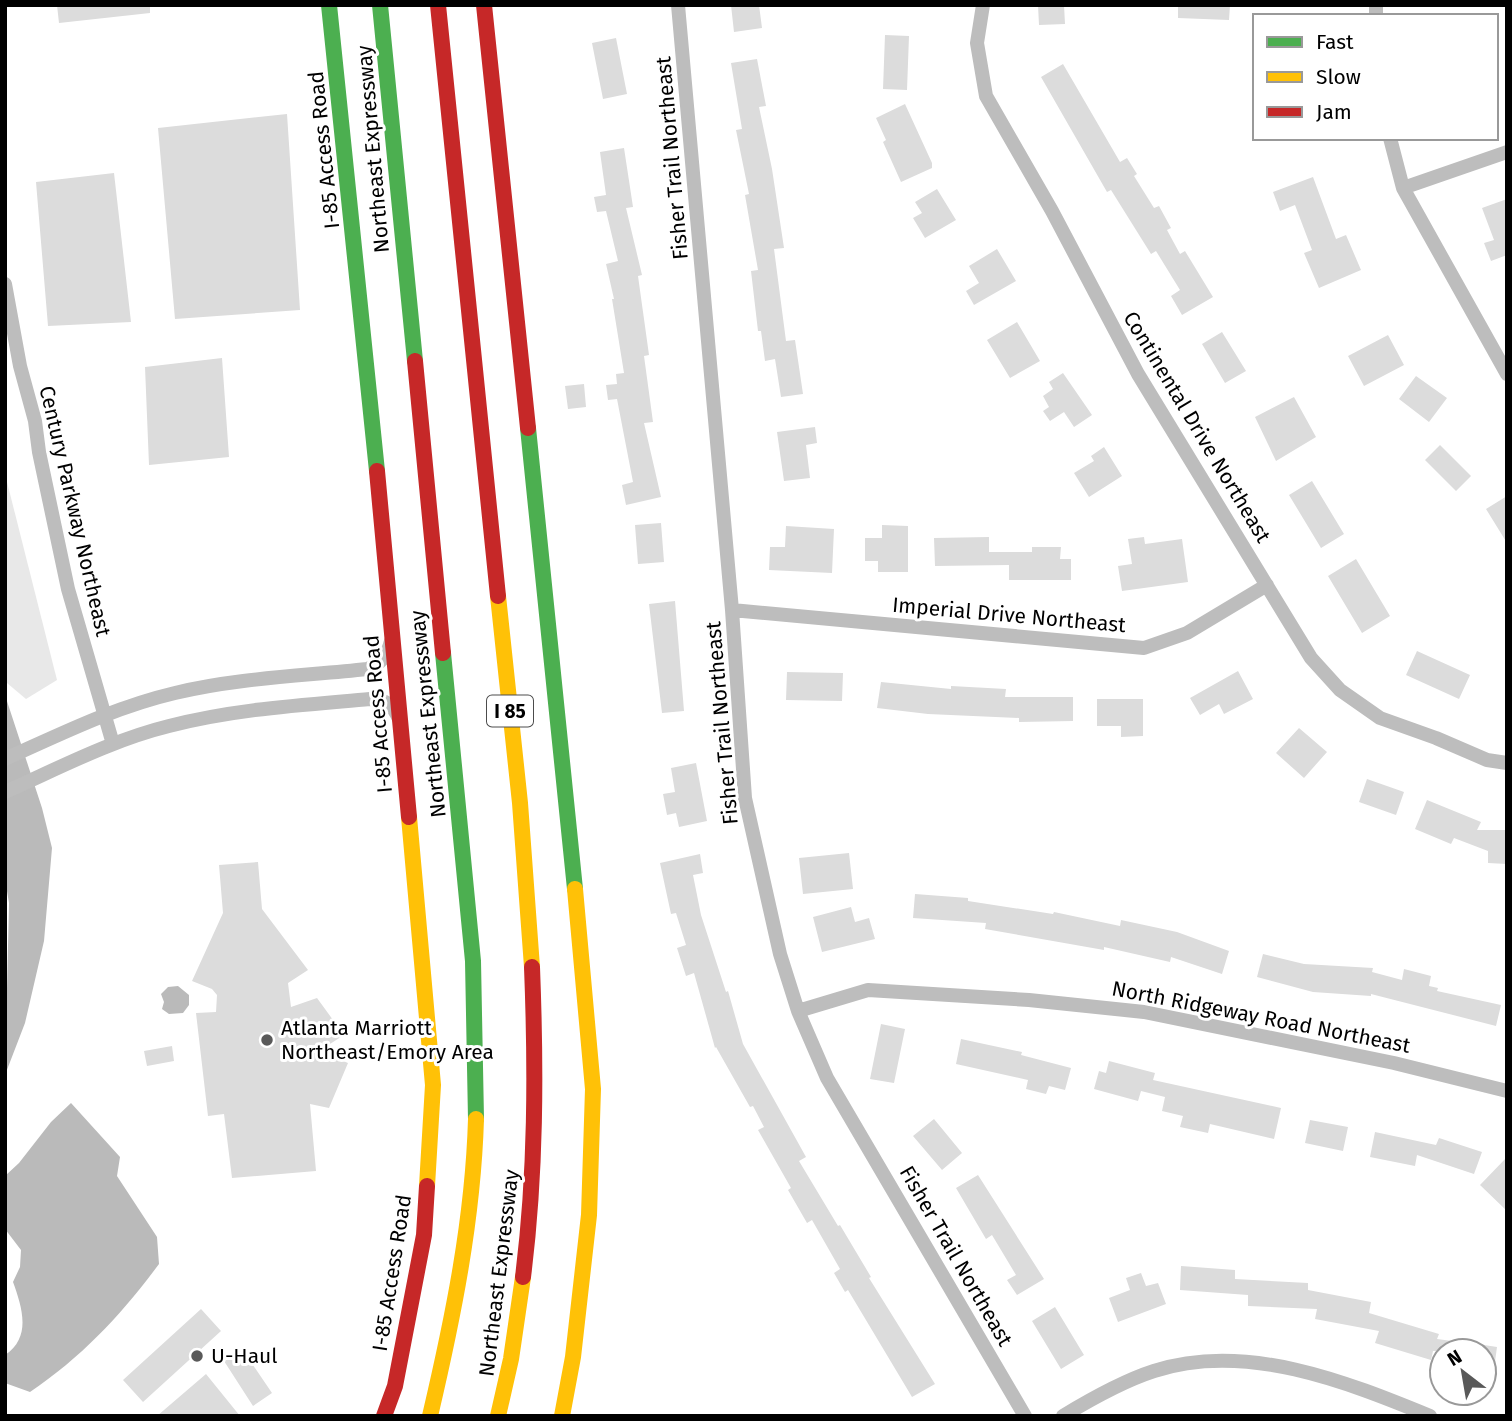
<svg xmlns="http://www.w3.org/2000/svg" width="1512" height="1421" viewBox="0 0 1512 1421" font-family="'Fira Sans',sans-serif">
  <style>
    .green { fill: #e8e8e8 }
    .water { fill: #bababa }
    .building { fill: #dcdcdc }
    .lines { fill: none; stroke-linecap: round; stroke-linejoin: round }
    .street { stroke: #bdbdbd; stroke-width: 14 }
    .fast { stroke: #4caf50; stroke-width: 16 }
    .slow { stroke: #ffc107; stroke-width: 16 }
    .jam { stroke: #c62828; stroke-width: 16 }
    .poi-dot { fill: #595959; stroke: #fff; stroke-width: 2.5 }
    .labels { text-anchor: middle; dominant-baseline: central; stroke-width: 6; stroke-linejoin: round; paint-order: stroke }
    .shield { fill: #fff; stroke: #4c4c4c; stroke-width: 2 }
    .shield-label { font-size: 19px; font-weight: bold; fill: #000 }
    .street-label { font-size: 21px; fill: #000; stroke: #fff }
    .poi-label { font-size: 21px; fill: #000; stroke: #fff; text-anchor: start }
  </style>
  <rect width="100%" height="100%" fill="#fff"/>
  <!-- green -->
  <path class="green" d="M5 474 57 680 26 699 7 683 5 679Z"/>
  <!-- water -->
  <path class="water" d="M5 695 42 808 52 848 44 941 25 1023 5 1075 9 903 5 879Z
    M178 986 189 995V1005L183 1013 169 1014 162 1009 164 1002 161 994 168 987Z
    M71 1103 120 1157 117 1176 157 1237 159 1264C121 1315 83 1356 30 1392L5 1383V1355C32 1337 22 1307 13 1282L20 1267 21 1250 5 1229V1176L19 1163 51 1122Z"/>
  <!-- building -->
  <path class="building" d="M57 5H150V13L59 23Z
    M731 5H759L762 28 734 32Z
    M1038 5H1064L1065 24 1039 25Z
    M1178 5H1230L1229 20 1178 18Z
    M885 35 909 36 907 90 883 89Z
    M616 38 627 94 603 99 592 43Z
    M757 59 766 106 759 107 772 169 784 248 774 249 786 341 795 340 803 394 781 397 775 359 765 361 761 331H758L751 271 758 270 745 195 749 194 736 130 742 129 731 63Z
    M1063 64 1120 162 1127 158 1137 174 1134 176 1154 208 1159 206 1171 228 1167 230 1180 254 1185 251 1213 297 1182 315 1171 296 1180 290 1156 251 1151 254 1111 190 1107 192 1041 77Z
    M905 104 932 163V168L901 182 883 142 886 140 876 118Z
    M287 114 300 310 175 319 158 128Z
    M624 148 633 207 626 208 642 275 638 276 649 355 644 356 653 422 644 423 661 497 626 505 622 485 633 482 617 399 608 400 606 385 617 384 616 374 624 373 612 299H614L606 264 618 261 606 211 597 212 594 197 606 195 600 152Z
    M114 173 131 322 48 326 36 182Z
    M1313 177 1336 239 1346 235 1361 270 1319 288 1304 253 1312 250 1295 205 1280 211 1273 192Z
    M937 189 956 220 925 238 913 218 922 213 915 202Z
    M1507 199V255L1491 261 1484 243 1494 240 1482 208Z
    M997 249 1016 281 974 305 966 291 979 283 969 266Z
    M1017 322 1040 361 1010 378 987 340Z
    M1222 332 1246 371 1225 383 1202 344Z
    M1388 335 1404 365 1364 386 1348 356Z
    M222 358 229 457 149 465 145 367Z
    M1063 373 1092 415 1074 427 1064 412 1050 421 1043 411 1049 407 1043 396 1053 389 1049 382Z
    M1416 376 1447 398 1429 422 1399 399Z
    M584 384 586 407 568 409 565 386Z
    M1294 397 1316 437 1276 461 1255 417Z
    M815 427 817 443 806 445 810 478 784 481 777 432Z
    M1440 445 1471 476 1456 491 1425 460Z
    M1104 447 1122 476 1089 497 1074 473 1094 461 1091 456Z
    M1312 481 1344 534 1321 548 1289 495Z
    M1507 496V543L1486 509Z
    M661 523 664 562 638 564 635 525Z
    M882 525 908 526V572H878V561H865V538H882Z
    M786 526 834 529 832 573 769 570 770 547H785Z
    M989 537V552H1032V547H1061L1060 559H1071V580H1009V565L935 566 934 538Z
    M1144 537 1145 544 1182 539 1188 582 1122 591 1118 566 1132 564 1128 539Z
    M1356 559 1390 616 1362 633 1328 576Z
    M675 601 684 711 662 713 649 604Z
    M1417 651 1470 675 1459 699 1406 675Z
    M1238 671 1253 699 1224 714 1219 704 1200 715 1190 698Z
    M787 672 843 673 842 701 786 700Z
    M881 682 951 689V686L1006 689 1005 697H1073V721L1019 722V718L928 714 877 708Z
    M1097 699H1143V736L1121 737V726H1097Z
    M1299 728 1327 752 1304 778 1276 753Z
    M696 763 707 821 679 827 676 813 667 815 663 794 675 792 671 768Z
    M1367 779 1404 792 1396 815 1359 802Z
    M1427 800 1481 822 1477 830H1507V864L1488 863V851L1454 838 1451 844 1415 829Z
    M849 853 853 889 803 894 799 858Z
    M700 854 703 873 693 875 701 915 726 992 728 991 743 1044 806 1157 799 1161 838 1226 840 1225 871 1277 869 1278 935 1384 912 1397 848 1290 845 1292 834 1273 840 1269 812 1220 807 1223 788 1190 791 1188 758 1130 764 1127 753 1106 750 1107 716 1047 715 1048 694 973 686 976 677 948 686 945 676 913 671 914 660 863Z
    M258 862 262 909 308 970 288 983 291 1007 317 998 344 1035 319 1051 348 1063 329 1108 310 1104 316 1171 232 1178 224 1114 208 1116 196 1013 216 1012 217 995 212 989 192 981 223 913 219 865Z
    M915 894 968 898V901L1053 914 1054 912 1120 926 1121 920 1177 932 1229 951 1222 974 1171 957 1170 962 1104 947V950L985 929 986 923 913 918Z
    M851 907 855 922 869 918 875 939 822 952 813 917Z
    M1263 954 1304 964 1373 968 1372 972 1402 980 1404 969 1431 976 1429 986 1438 988 1437 991 1501 1005 1496 1026 1371 994V996L1313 992 1257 977Z
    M881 1024 905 1029 894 1083 870 1079Z
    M961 1039 1022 1052 1021 1055 1071 1068 1065 1090 1049 1086 1046 1094 1026 1089 1028 1080 956 1064Z
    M172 1046 174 1061 147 1066 144 1051Z
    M1109 1061 1155 1073 1153 1080 1281 1108 1274 1139 1210 1124 1208 1133 1180 1127 1183 1116 1162 1111 1165 1097 1141 1091 1138 1101 1094 1089 1099 1071 1106 1073Z
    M934 1119 962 1153 942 1170 913 1136Z
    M1310 1120 1348 1127 1343 1151 1305 1143Z
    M1375 1132 1436 1145 1439 1138 1482 1152 1474 1174 1417 1155 1415 1166 1370 1157Z
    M1507 1157V1211L1480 1185Z
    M978 1175 1044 1279 1017 1295 1007 1280 1016 1275 992 1235 986 1239 956 1188Z
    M1181 1266 1235 1270V1279L1308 1283V1290L1371 1302 1369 1313 1439 1334 1437 1339 1475 1344 1474 1351H1433L1431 1360 1375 1343 1379 1331 1315 1319 1317 1309 1248 1306V1295L1180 1290Z
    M1141 1273 1146 1286 1158 1283 1166 1304 1118 1322 1109 1298 1130 1290 1126 1278Z
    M1055 1307 1084 1355 1061 1369 1032 1321Z
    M201 1309 221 1331 143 1402 123 1380Z
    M1484 1345 1497 1347 1491 1391 1484 1390Z
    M242 1349 272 1393 253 1406 224 1361Z
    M206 1374 240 1416H157Z"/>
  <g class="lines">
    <!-- street -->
    <path class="street" d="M678 5 732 610 745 798 780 954 798 1011 827 1078 1025 1416
      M983 5 977 43 986 96 1052 211 1138 374 1311 658 1340 690 1380 718 1436 738 1487 760 1507 763
      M1376 16V5
      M1390 138 1403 188 1507 374
      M1403 188 1507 152
      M5 284 20 366 35 421 39 452 68 589 113 744
      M732 610 1144 648 1187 633 1267 585
      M5 759C61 734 115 707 175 693 237 678 303 676 367 669 381 664 387 656 391 641
      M5 792C59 768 112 740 169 726 234 709 303 705 370 699 386 699 393 705 399 719
      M798 1011 868 990 1029 1000 1144 1012 1394 1063 1507 1091
      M1063 1416C1091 1399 1123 1381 1154 1371 1245 1341 1347 1382 1430 1416"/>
    <!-- fast -->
    <path class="fast" d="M329 5 377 471
      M380 5 415 361
      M528 428 575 889
      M443 653 473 961 476 1119"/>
    <!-- slow -->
    <path class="slow" d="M498 596 520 803 532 967
      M409 817 433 1085 427 1186
      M430 1416C453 1318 473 1220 476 1119
      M498 1416 511 1359 523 1277
      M562 1416 573 1357 589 1215 593 1089 575 889"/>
    <!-- jam -->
    <path class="jam" d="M438 5 498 596
      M484 5 528 428
      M415 361 443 653
      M377 471 409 817
      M523 1277C536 1174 536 1070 532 967
      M384 1416 395 1386 424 1235 427 1186"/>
  </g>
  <!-- markers -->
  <g class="poi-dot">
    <circle cx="267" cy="1040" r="7"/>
    <circle cx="197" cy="1356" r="7"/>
  </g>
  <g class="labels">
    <!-- shield labels -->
    <rect class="shield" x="487" y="695.5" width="46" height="31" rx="5"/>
    <g class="shield-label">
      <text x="510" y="711">I 85</text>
    </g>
    <!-- street labels -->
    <g class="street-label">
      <text transform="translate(373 149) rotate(-95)">Northeast Expressway</text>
      <text transform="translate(324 150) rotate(-96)">I-85 Access Road</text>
      <text transform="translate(672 158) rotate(-95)">Fisher Trail Northeast</text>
      <text transform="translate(1197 427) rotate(59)">Continental Drive Northeast</text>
      <text transform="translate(75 511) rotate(77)">Century Parkway Northeast</text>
      <text transform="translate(1009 615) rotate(5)">Imperial Drive Northeast</text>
      <text transform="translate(378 714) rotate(-95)">I-85 Access Road</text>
      <text transform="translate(428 714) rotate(-96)">Northeast Expressway</text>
      <text transform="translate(722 723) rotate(-95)">Fisher Trail Northeast</text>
      <text transform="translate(1261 1017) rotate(11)">North Ridgeway Road Northeast</text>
      <text transform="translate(956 1256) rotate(60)">Fisher Trail Northeast</text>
      <text transform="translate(392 1273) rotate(-81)">I-85 Access Road</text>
      <text transform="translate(499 1273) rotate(-83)">Northeast Expressway</text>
    </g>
    <!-- poi labels -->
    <g class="poi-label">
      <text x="281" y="1028">Atlanta Marriott<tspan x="281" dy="24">Northeast/Emory Area</tspan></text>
      <text x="211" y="1356">U-Haul</text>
    </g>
  </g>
  <!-- border -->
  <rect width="1512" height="1421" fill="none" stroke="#000000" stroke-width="14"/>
  <!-- legend -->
  <rect x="1253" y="14" width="245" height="126" fill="#ffffff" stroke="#999999" stroke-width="2"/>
  <rect x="1267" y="37" width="35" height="10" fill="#4caf50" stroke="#999999" stroke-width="2"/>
  <text x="1316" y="49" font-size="21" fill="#000000">Fast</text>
  <rect x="1267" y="72" width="35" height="10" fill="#ffc107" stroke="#999999" stroke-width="2"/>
  <text x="1316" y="84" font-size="21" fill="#000000">Slow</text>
  <rect x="1267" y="107" width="35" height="10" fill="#c62828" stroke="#999999" stroke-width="2"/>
  <text x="1316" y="119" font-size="21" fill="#000000">Jam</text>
  <!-- north arrow -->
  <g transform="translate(1463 1372) rotate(329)"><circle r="33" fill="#ffffff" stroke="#999999" stroke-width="2"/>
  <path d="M0-5L12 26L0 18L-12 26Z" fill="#595959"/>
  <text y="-10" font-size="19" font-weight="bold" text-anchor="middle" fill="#000000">N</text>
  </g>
</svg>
